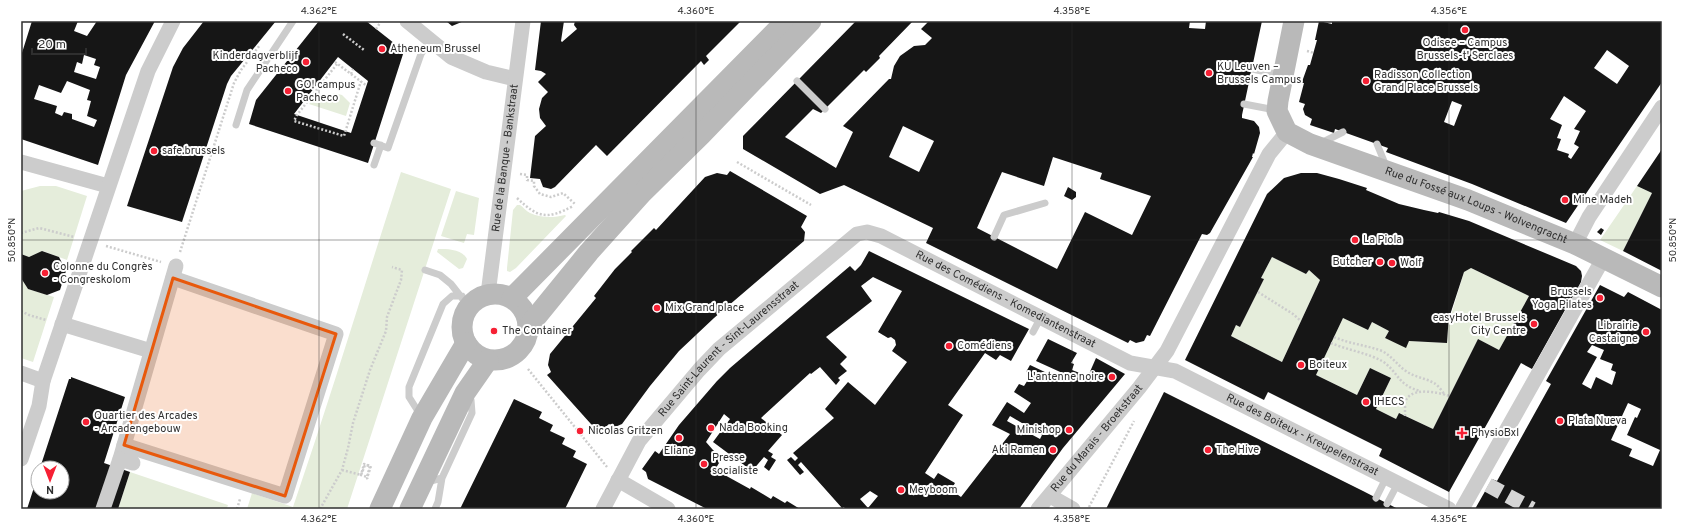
<svg xmlns="http://www.w3.org/2000/svg" width="1683" height="530" viewBox="0 0 1683 530" font-family="Overpass,sans-serif">
  <style>
    .green { fill: #e5eddb }
    .building { fill: #161616; fill-rule: evenodd }
    .lines { fill: none; stroke-linecap: round; stroke-linejoin: round }
    .street-tunnel { stroke: #d5d5d5; stroke-width: 15; stroke-dasharray: 15 8; stroke-linecap: butt }
    .path { stroke: #ccc; stroke-width: 2.5; stroke-dasharray: 2 2; stroke-linecap: butt }
    .lane { stroke: #ccc; stroke-width: 7 }
    .street { stroke: #ccc; stroke-width: 15 }
    .secondary { stroke: #b9b9b9; stroke-width: 21 }
    .marked { fill: #e8590c; fill-opacity: 0.2; stroke: #e8590c; stroke-width: 3; stroke-linejoin: round }
    .ticks { fill: none; stroke: #2f2f2f; stroke-width: 1; stroke-opacity: 0.45 }
    .poi-dot { fill: #f62034; stroke: #fff; stroke-width: 1.5 }
    .labels { text-anchor: middle; dominant-baseline: central; stroke-width: 4; stroke-linejoin: round; paint-order: stroke }
    .poi-label { font-size: 11px; fill: #2f2f2f; stroke: #fff; text-anchor: start }
    .street-label { font-size: 11px; fill: #2f2f2f; stroke: #fff }
    .neatline { fill: none; stroke: #2f2f2f; stroke-width: 1.5 }
    .ticks-label { font-size: 10px; text-anchor: middle; fill: #2f2f2f }
  </style>
  <rect width="100%" height="100%" fill="#fff"/>
  <!-- green -->
  <path class="green" d="M334 93 342 95 350 103 346 116 309 104 318 94 329 97Z
    M401 172 451 189 347 509H247L252 493 293 507C331 396 365 283 401 172Z
    M40 186H56L87 196 67 260 43 251 29 257 21 254V191Z
    M1637 186 1652 193 1623 251 1600 240Z
    M456 191 479 198 474 235 467 234 464 243 441 236Z
    M517 205H520C523 207 526 211 530 213 540 218 554 218 565 215L566 216 516 268 510 272 507 271V268L513 210Z
    M438 249C448 249 462 249 467 259L463 268 459 269 437 252Z
    M1272 257 1306 274 1309 270 1320 280 1282 362 1231 336 1236 325 1240 327 1264 279 1261 278Z
    M1471 268 1529 296 1499 350 1478 339 1433 429 1400 413 1396 419 1376 409 1391 378 1370 368 1357 395 1316 375 1343 318 1368 330 1372 322 1389 331 1385 338 1406 347 1409 341 1447 343 1449 314 1451 315 1464 272Z
    M21 278 28 289 54 297 33 362 21 358Z
    M130 472 228 505 227 508 231 509H118Z"/>
  <!-- building -->
  <path class="building" d="M32 21H78L74 31 87 36 97 21H155L126 75 98 165 21 139V56ZM84 55 96 59 94 65 100 67 96 79 74 72 77 62 82 64ZM67 81 90 90 87 100 91 101 87 116 97 120 94 127 72 119V114L64 112 62 116 55 113 57 106 34 99 39 85 61 93Z
    M204 21H276L231 76 227 84 182 222 127 206 173 67 183 48Z
    M319 21H366L404 51 368 163 249 124 256 100ZM338 57 368 81 351 133 294 114Z
    M446 21H464L452 26Z
    M541 21H564L561 41 562 42 577 29 574 25 575 21H741L706 56 709 60 704 65 701 61 607 156 596 145 555 187 551 189 543 187 540 179 530 178 535 136 546 126 540 118 539 109 542 98 548 92 538 82 546 74 541 71 535 70Z
    M856 21H913L879 56 880 58 866 72 864 70 821 113 813 109 785 137 836 168 853 132 843 126 889 79H891L894 66 900 56 914 46 925 45 932 38 921 29 928 22 927 21H1190L1189 28 1205 29 1206 21H1262L1242 115V118L1254 121 1259 127 1260 133 1254 154 1253 153 1252 157H1253L1210 233 1207 235 1202 234 1150 336 1147 335 1144 341 1136 343 1130 340 1128 343 926 243 933 228 844 185 820 194 743 149V136ZM903 126 934 141 919 172 889 157ZM1053 157 1102 173 1100 179 1151 196 1132 235 1085 212 1057 269 977 228 1002 172 1044 186Z
    M1319 21 1332 24V21H1662V82L1566 223 1472 184 1386 152 1388 148 1335 129 1334 133 1310 125 1312 119 1305 115 1303 109 1305 104 1299 102 1304 83H1302L1303 79 1308 65H1310L1317 40H1315ZM1607 50 1629 66 1617 84 1594 68ZM1564 96 1586 111 1574 129 1580 131 1574 144 1579 147 1571 159 1568 157 1569 154 1557 150 1561 139 1557 138 1562 125 1550 119ZM1452 101 1462 105 1454 126 1444 122Z
    M1662 149V271L1623 251 1652 193 1637 186Z
    M730 171 807 216 801 227 805 232 804 241 714 318 679 351 650 386 622 424 615 427 609 424 599 433 547 375 551 372 548 365 550 354 596 298 594 296 615 269 632 252 631 251 654 228 656 230 705 177 717 173 727 175Z
    M1301 173H1317L1339 179 1367 188 1366 190 1399 204 1424 210 1438 213 1439 212 1469 221 1576 266 1581 271 1582 276 1581 282 1566 309 1564 308 1563 309 1565 310 1532 369 1521 363 1449 492 1379 456 1382 449 1268 392 1264 400 1185 360 1267 194 1284 178ZM1272 257 1306 274 1309 270 1320 280 1282 362 1231 336 1236 325 1240 327 1264 279 1261 278ZM1471 268 1529 296 1499 350 1478 339 1433 429 1399 413 1396 419 1376 409 1391 378 1370 368 1357 395 1316 375 1343 318 1368 330 1372 322 1389 331 1385 338 1406 348 1409 341 1447 343 1449 314 1450 315 1464 272Z
    M1068 187 1076 192V197L1072 200 1064 196Z
    M1601 228 1604 230 1601 235 1597 232Z
    M42 251 59 257 66 271 60 290 47 295 28 289 21 278V254L29 257Z
    M869 251 1029 329 1011 361 1000 355 996 360 985 353 948 405 963 415 925 473 934 479 938 473 955 483 951 490 961 497 1010 434 992 425 1007 402 1024 413 1031 403 1014 392 1019 384 1024 386 1031 375 1026 372 1030 365 1066 382 1069 376 1036 361 1048 339 1077 353 1071 363 1074 364 1072 370 1095 379 1096 377 1089 374 1096 358 1125 374 1063 448 1019 509H845L844 507 842 508 801 462 798 465 804 472 800 475 787 460 791 457 795 461 798 458 793 453 834 418 825 409 848 382 875 405 907 362 892 351 896 345 895 340 891 337 888 338 878 332 902 291 873 277 861 286 872 301 826 337 847 357 840 364 847 371 838 378 840 380 836 385 820 367 811 374 810 373 761 418 782 435 768 451 773 454 771 457 776 460 769 471 764 467 768 460 764 457 752 471 713 442 730 419 724 414 706 442 713 450 722 458 716 468 713 466 712 468 750 489 751 487 771 499 773 496 785 503 787 501 800 509H707L648 479 646 472 642 469 655 451 659 454 679 425 717 381 730 368 850 266 855 271 861 265ZM1010 416 1042 435 1040 439 1007 421ZM870 491 878 496 868 508 860 499Z
    M1600 285 1624 297 1628 292 1662 310V509H1475L1492 479 1497 481 1551 384 1546 381ZM1592 345 1604 350 1600 359 1613 364 1611 370 1616 372 1612 385 1596 377 1591 389 1582 384 1597 357 1587 352ZM1628 403 1641 409 1637 418 1635 417 1627 435 1660 450 1653 466 1629 456 1632 449 1611 440Z
    M71 377 125 397 104 463 130 472 118 509H27L38 475V492H62V468H40L69 379H71Z
    M1164 392 1363 491 1398 509H1106Z
    M514 399 542 412 539 418 553 425 550 431 565 438 562 444 576 451 573 457 587 464 565 509H460Z"/>
  <g class="lines">
    <!-- street-tunnel -->
    <path class="street-tunnel" d="M1488 485 1532 509"/>
    <!-- path -->
    <path class="path" d="M376 29 380 23
      M343 34 364 50
      M1307 51 1314 53
      M335 62 367 86
      M337 64 297 115 294 121 344 136 361 81
      M351 74 353 69
      M737 162 811 205
      M520 174 527 175V180L534 181V186L540 194 551 197 563 193 575 204
      M517 198C538 218 547 220 573 206
      M21 233 39 228 74 237
      M106 246 161 262
      M180 252 234 83 241 70 260 45
      M1258 292 1293 314 1301 321
      M21 311 29 315 46 320
      M1334 337C1350 344 1366 345 1382 351 1392 356 1397 365 1406 371 1414 377 1425 378 1434 383 1438 385 1442 391 1445 395
      M1331 343C1347 350 1368 353 1382 361 1398 371 1397 385 1420 391
      M528 369 607 467
      M1405 416C1405 412 1405 407 1405 403 1409 386 1438 392 1449 396
      M342 470 361 475 365 465 370 466 367 477 361 475 364 464 371 466 367 478 368 480
      M1089 507 1134 421
      M237 509 240 499
      M320 509 342 470 348 448 353 423 370 370 386 331 387 317 401 280 402 270 392 267"/>
    <!-- lane -->
    <path class="lane" d="M1252 69 1281 75
      M797 81 825 109
      M1244 104 1275 110
      M236 125 247 90 293 21
      M374 143 388 148 421 54 430 40
      M1321 143 1343 132
      M1377 144 1386 166
      M374 165 381 145
      M994 237 1004 215 1045 203
      M425 270 440 275 451 284 469 307
      M1033 332 1041 317
      M421 416 409 397V387L443 304 452 296H462
      M427 482 442 478 472 413 471 400 467 396
      M1376 498 1386 478
      M1387 504 1398 483
      M435 509 438 502 442 478"/>
    <!-- street -->
    <g class="street">
      <path d="M407 21 451 57 486 72 515 79"/>
      <path d="M21 162 108 186"/>
      <path d="M1575 244 1589 217 1662 107"/>
      <path id="s1" d="M488 294 523 21"/>
      <path d="M62 324 151 351"/>
      <path d="M21 373 43 381"/>
      <path d="M124 445 285 496 336 334 173 278"/>
      <path d="M21 459 39 406 43 381 148 71 173 21"/>
      <path d="M133 463 120 459 176 266"/>
      <path d="M618 480 668 509"/>
      <path d="M1050 496 1073 509"/>
      <path d="M103 509 120 459"/>
      <path id="s2" d="M603 509 639 441 699 370 719 349 857 234 867 232 881 236 1130 363 1175 371 1449 509"/>
      <path id="s3" d="M1038 509 1139 388 1167 351 1269 154 1287 132"/>
      <path d="M1462 509 1604 257"/>
    </g>
    <!-- secondary -->
    <g class="secondary">
      <path id="s4" d="M1294 21 1278 101 1277 111 1287 132 1310 144 1468 200 1575 244 1662 287"/>
      <circle cx="495" cy="327" r="33"/>
      <path d="M512 298 786 21"/>
      <path d="M528 327 589 252 642 193 702 134 811 21"/>
      <path d="M380 509 422 418 466 343"/>
      <path d="M410 509 465 393 488 360"/>
    </g>
  </g>
  <!-- marked area -->
  <path class="marked" d="M173 278 336 334 285 496 124 445Z"/>
  <!-- ticks -->
  <path class="ticks" d="M319 21V509M696 21V509M1072 21V509M1449 21V509M21 240H1662"/>
  <!-- markers -->
  <g class="poi-dot">
    <circle cx="1465" cy="30" r="4"/>
    <circle cx="382" cy="49" r="4"/>
    <circle cx="306" cy="62" r="4"/>
    <circle cx="1209" cy="73" r="4"/>
    <circle cx="1366" cy="81" r="4"/>
    <circle cx="288" cy="91" r="4"/>
    <circle cx="154" cy="151" r="4"/>
    <circle cx="1565" cy="200" r="4"/>
    <circle cx="1355" cy="240" r="4"/>
    <circle cx="1380" cy="262" r="4"/>
    <circle cx="1392" cy="263" r="4"/>
    <circle cx="45" cy="273" r="4"/>
    <circle cx="1600" cy="298" r="4"/>
    <circle cx="657" cy="308" r="4"/>
    <circle cx="1534" cy="324" r="4"/>
    <circle cx="494" cy="331" r="4"/>
    <circle cx="1646" cy="332" r="4"/>
    <circle cx="949" cy="346" r="4"/>
    <circle cx="1301" cy="365" r="4"/>
    <circle cx="1112" cy="377" r="4"/>
    <circle cx="1366" cy="402" r="4"/>
    <circle cx="1560" cy="421" r="4"/>
    <circle cx="86" cy="422" r="4"/>
    <circle cx="711" cy="428" r="4"/>
    <circle cx="1069" cy="430" r="4"/>
    <circle cx="580" cy="431" r="4"/>
    <path d="M1460 427h4v4h4v4h-4v4h-4v-4h-4v-4h4z"/>
    <circle cx="679" cy="438" r="4"/>
    <circle cx="1053" cy="450" r="4"/>
    <circle cx="1208" cy="450" r="4"/>
    <circle cx="704" cy="464" r="4"/>
    <circle cx="901" cy="490" r="4"/>
  </g>
  <g class="labels">
    <!-- poi labels -->
    <g class="poi-label">
      <text x="1465" y="43" text-anchor="middle">Odisee – Campus<tspan x="1465" dy="13">Brussels-t' Serclaes</tspan></text>
      <text x="390" y="49">Atheneum Brussel</text>
      <text x="298" y="56" text-anchor="end">Kinderdagverblijf<tspan x="298" dy="13">Pacheco</tspan></text>
      <text x="1217" y="67">KU Leuven –<tspan x="1217" dy="13">Brussels Campus</tspan></text>
      <text x="1374" y="75">Radisson Collection<tspan x="1374" dy="13">Grand Place Brussels</tspan></text>
      <text x="296" y="85">GO! campus<tspan x="296" dy="13">Pacheco</tspan></text>
      <text x="162" y="151">safe.brussels</text>
      <text x="1573" y="200">Mine Madeh</text>
      <text x="1363" y="240">La Piola</text>
      <text x="1372" y="262" text-anchor="end">Butcher</text>
      <text x="1400" y="263">Wolf</text>
      <text x="53" y="267">Colonne du Congrès<tspan x="53" dy="13">- Congreskolom</tspan></text>
      <text x="1592" y="292" text-anchor="end">Brussels<tspan x="1592" dy="13">Yoga Pilates</tspan></text>
      <text x="665" y="308">Mix Grand place</text>
      <text x="1526" y="318" text-anchor="end">easyHotel Brussels<tspan x="1526" dy="13">City Centre</tspan></text>
      <text x="1638" y="326" text-anchor="end">Librairie<tspan x="1638" dy="13">Castaigne</tspan></text>
      <text x="502" y="331">The Container</text>
      <text x="957" y="346">Comédiens</text>
      <text x="1309" y="365">Boiteux</text>
      <text x="1104" y="377" text-anchor="end">L'antenne noire</text>
      <text x="1374" y="402">IHECS</text>
      <text x="94" y="416">Quartier des Arcades<tspan x="94" dy="13">- Arcadengebouw</tspan></text>
      <text x="1568" y="421">Plata Nueva</text>
      <text x="719" y="428">Nada Booking</text>
      <text x="1061" y="430" text-anchor="end">Minishop</text>
      <text x="588" y="431">Nicolas Gritzen</text>
      <text x="1471" y="433">PhysioBxl</text>
      <text x="1045" y="450" text-anchor="end">Aki Ramen</text>
      <text x="1216" y="450">The Hive</text>
      <text x="679" y="451" text-anchor="middle">Eliane</text>
      <text x="712" y="458">Presse<tspan x="712" dy="13">socialiste</tspan></text>
      <text x="909" y="490">Meyboom</text>
    </g>
    <!-- street labels -->
    <g class="street-label">
      <text stroke="none"><textPath href="#s1" startOffset="137">Rue de la Banque - Bankstraat</textPath></text>
      <text stroke="none"><textPath href="#s4" startOffset="318">Rue du Fossé aux Loups - Wolvengracht</textPath></text>
      <text stroke="none"><textPath href="#s2" startOffset="543">Rue des Comédiens - Komediantenstraat</textPath></text>
      <text stroke="none"><textPath href="#s2" startOffset="206">Rue Saint-Laurent - Sint-Laurensstraat</textPath></text>
      <text stroke="none"><textPath href="#s2" startOffset="871">Rue des Boiteux - Kreupelenstraat</textPath></text>
      <text stroke="none"><textPath href="#s3" startOffset="92">Rue du Marais - Broekstraat</textPath></text>
    </g>
  </g>
  <!-- border -->
  <rect width="1683" height="530" fill="none" stroke="#ffffff" stroke-width="44"/>
  <!-- north arrow -->
  <g transform="translate(50 480) rotate(180)"><circle r="19" fill="#ffffff" stroke="#acacac"/>
  <path d="M0-3L7 15L0 10L-7 15Z" fill="#f62034"/>
  <text y="-6" font-size="11" font-weight="bold" text-anchor="middle" fill="#2f2f2f">N</text>
  </g>
  <!-- scale -->
  <path d="M32 48v6h54v-6" fill="none" stroke="#2f2f2f" stroke-width="2"/>
  <text x="38" y="48" font-size="12" fill="#2f2f2f" stroke="#ffffff" stroke-width="3" paint-order="stroke">20 m</text>
  <rect x="22" y="22" width="1639" height="486" class="neatline"/>
  <g class="ticks-label">
    <text x="319" y="14">4.362°E</text>
    <text x="696" y="14">4.360°E</text>
    <text x="1072" y="14">4.358°E</text>
    <text x="1449" y="14">4.356°E</text>
    <text transform="translate(1672 240) rotate(-90)" y="4">50.850°N</text>
    <text transform="translate(11 240) rotate(-90)" y="4">50.850°N</text>
    <text x="319" y="522">4.362°E</text>
    <text x="696" y="522">4.360°E</text>
    <text x="1072" y="522">4.358°E</text>
    <text x="1449" y="522">4.356°E</text>
  </g>
</svg>
